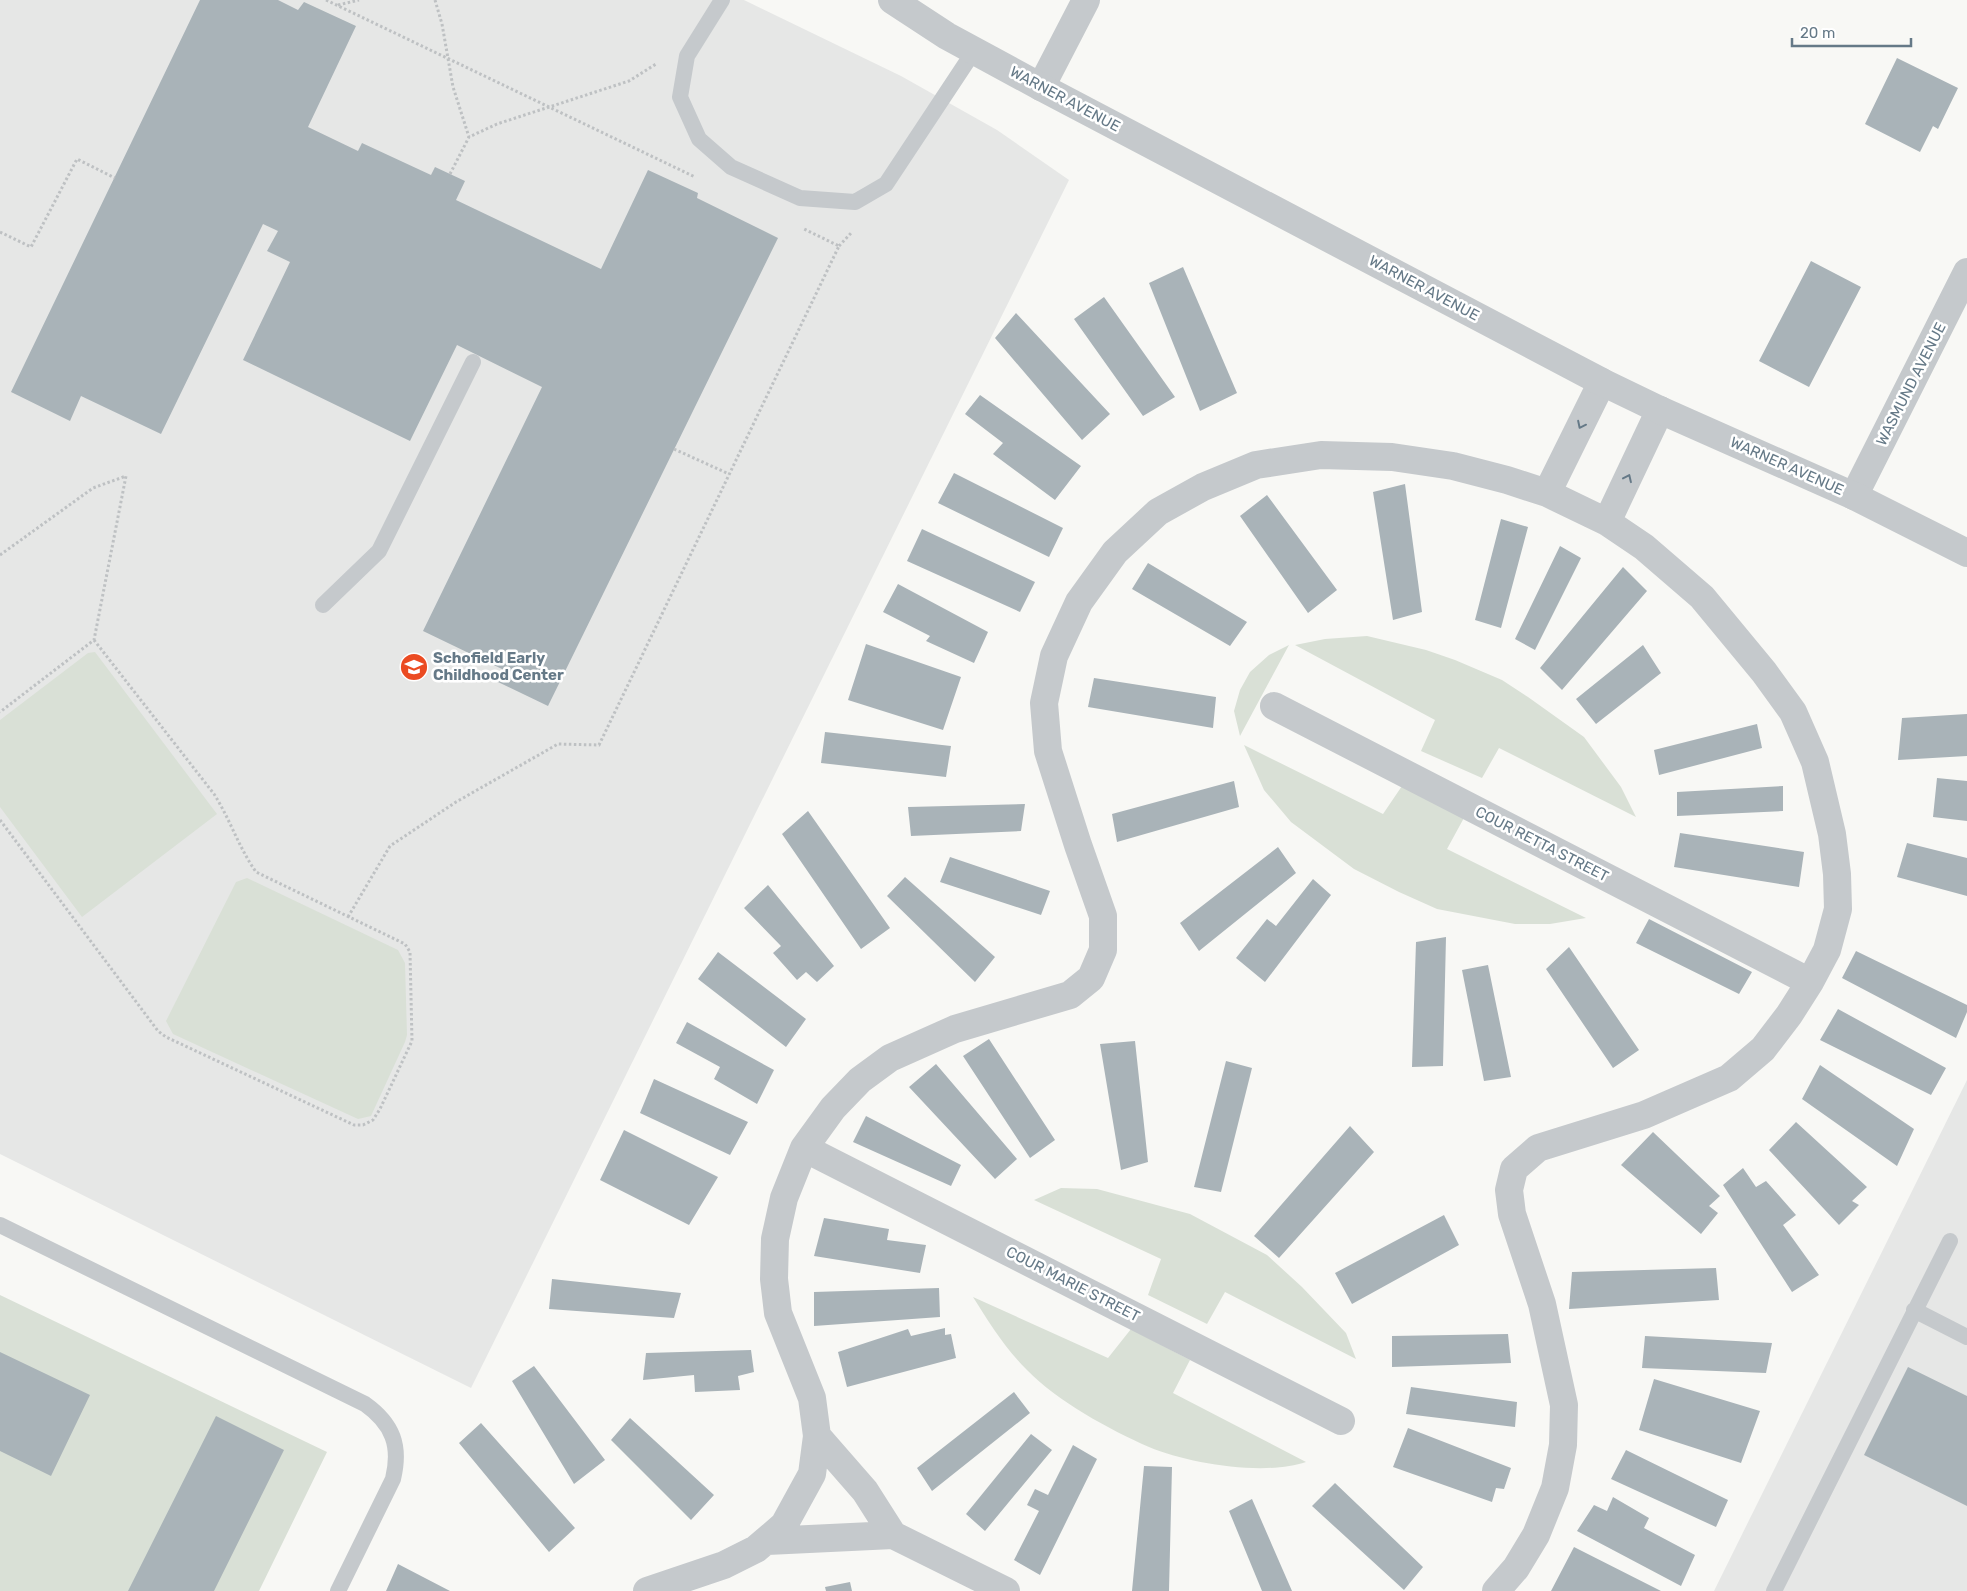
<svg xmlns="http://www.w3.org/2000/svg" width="1967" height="1591" viewBox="0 0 1967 1591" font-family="Rubik,sans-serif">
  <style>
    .built { fill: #e6e7e6 }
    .green { fill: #d9e0d6 }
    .building { fill: #a9b3b8 }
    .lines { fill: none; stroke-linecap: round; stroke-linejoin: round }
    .path { stroke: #bec1c3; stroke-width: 3; stroke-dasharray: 2.5 2.5; stroke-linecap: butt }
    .service { stroke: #c5c9cc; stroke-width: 16 }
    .minor { stroke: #c5c9cc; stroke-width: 28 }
    .tertiary { stroke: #c5c9cc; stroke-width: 28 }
    .oneway { stroke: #657987 }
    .labels { text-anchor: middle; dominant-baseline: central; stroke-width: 5; stroke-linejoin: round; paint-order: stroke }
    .street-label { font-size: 15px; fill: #657987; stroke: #fff }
    .poi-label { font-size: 15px; font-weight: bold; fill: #657987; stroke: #fff; text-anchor: start }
  </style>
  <rect width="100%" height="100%" fill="#f8f8f5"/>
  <!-- built -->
  <path class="built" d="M0 0H744L901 76 997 130 1069 180 471 1388 0 1154Z
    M1967 1080V1591H1714Z"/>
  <!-- green -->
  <path class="green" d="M1367 636 1426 650 1455 660 1502 680 1528 697 1584 737 1621 787 1636 817 1499 748 1482 778 1421 751 1435 720 1295 645 1325 639Z
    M1289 645 1240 736 1234 711 1240 690 1250 672 1269 655Z
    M95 652 217 814 82 917 0 807V720L88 653Z
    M1244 745 1383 814 1404 783 1465 816 1447 849 1586 918 1550 924H1515L1437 909 1399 892 1354 869 1291 822 1264 790Z
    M247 878 398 950 405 963 407 1035 405 1042 371 1116 358 1119 173 1034 166 1021 236 882Z
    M1061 1188 1097 1189 1190 1214 1267 1255 1302 1287 1346 1333 1356 1359 1225 1292 1207 1324 1148 1295 1161 1259 1034 1200Z
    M0 1295 327 1452 259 1591H0Z
    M973 1297 1108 1358 1131 1329 1190 1360 1173 1393 1306 1462C1265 1476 1189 1464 1149 1447 1110 1430 1057 1401 1027 1370 1005 1348 990 1324 973 1297Z"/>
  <!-- building -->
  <path class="building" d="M200 0H278L298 10 304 2 356 26 308 127 358 151 362 143 431 175 435 167 465 181 456 200 601 269 648 170 698 193 697 198 778 238 548 706 498 682 504 670 423 631 542 387 457 345 410 441 243 360 290 262 267 251 278 231 263 224 161 434 81 396 70 421 11 392Z
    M1897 58 1958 88 1938 129 1933 126 1920 152 1865 124Z
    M1811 261 1861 287 1809 387 1759 361Z
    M1183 267 1237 393 1200 411 1149 283Z
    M1104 297 1175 397 1143 416 1074 319Z
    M1016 313 1110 414 1082 440 995 338Z
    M980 395 1081 466 1055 500 993 454 1003 443 965 414Z
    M954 473 1063 528 1049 557 938 503Z
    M1405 484 1422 612 1393 620 1373 492Z
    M1267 495 1337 590 1308 613 1240 516Z
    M1501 519 1528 527 1501 628 1475 620Z
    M922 529 1035 582 1020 612 907 561Z
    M1560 546 1581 558 1535 650 1515 639Z
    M1148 563 1247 622 1230 646 1132 589Z
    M1623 567 1647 591 1562 690 1540 668Z
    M898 584 988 632 974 663 926 641 930 636 883 612Z
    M866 644 961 677 943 730 848 700Z
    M1643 645 1661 673 1596 724 1576 699Z
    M1094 678 1216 697 1213 728 1088 707Z
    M1967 714V756L1898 760 1902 718Z
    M1757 724 1762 748 1659 775 1654 750Z
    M825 732 951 746 946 777 821 763Z
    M1937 778 1967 781V821L1933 817Z
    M1234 781 1239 807 1117 842 1112 814Z
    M1783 786V811L1677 816V792Z
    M1025 804 1021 831 911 836 908 807Z
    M808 811 890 928 861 949 782 834Z
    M1680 833 1804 852 1799 887 1674 867Z
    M1907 843 1967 858V896L1897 877Z
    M1278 847 1296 873 1199 951 1180 923Z
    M950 857 1050 891 1041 915 940 882Z
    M905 877 995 957 975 982 887 896Z
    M1313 879 1331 895 1265 982 1236 958 1267 919 1276 926Z
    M768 885 834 966 817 982 806 972 797 980 773 953 781 946 744 908Z
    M1649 919 1752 972 1739 994 1636 943Z
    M1446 937 1443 1066 1412 1067 1416 942Z
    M1569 947 1639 1050 1613 1068 1546 969Z
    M1856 951 1967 1005V1012L1956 1038 1842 978Z
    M718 952 806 1019 786 1047 698 979Z
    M1488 965 1511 1077 1484 1081 1462 970Z
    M1838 1009 1946 1068 1931 1095 1820 1040Z
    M687 1022 774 1070 757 1104 714 1079 720 1067 676 1043Z
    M989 1039 1055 1140 1030 1158 963 1056Z
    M1135 1041 1148 1162 1121 1170 1100 1044Z
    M1226 1061 1252 1068 1221 1192 1194 1187Z
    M936 1064 1017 1159 995 1179 909 1087Z
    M1820 1065 1914 1129 1897 1166 1802 1099Z
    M654 1079 748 1122 730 1155 640 1113Z
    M866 1116 961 1165 951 1186 853 1142Z
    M1796 1122 1867 1187 1852 1201 1859 1205 1839 1225 1769 1150Z
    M1350 1126 1374 1152 1279 1258 1254 1236Z
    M624 1130 718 1177 689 1225 600 1180Z
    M1653 1132 1720 1196 1709 1206 1718 1213 1701 1234 1621 1165Z
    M1743 1168 1756 1187 1766 1181 1796 1215 1783 1225 1819 1275 1792 1292 1723 1185Z
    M1444 1215 1459 1245 1352 1304 1335 1273Z
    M824 1218 889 1229 887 1240 926 1245 920 1273 814 1256Z
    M1716 1268 1719 1300 1569 1309 1572 1272Z
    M552 1279 681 1293 674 1318 549 1309Z
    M939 1288 940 1317 814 1326V1292Z
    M945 1328V1335L951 1334 956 1358 847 1387 838 1352 908 1329 911 1336Z
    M1508 1334 1511 1363 1392 1367V1336Z
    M1645 1336 1772 1343 1766 1373 1642 1368Z
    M751 1350 754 1372 738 1376 740 1390 695 1392 694 1375 643 1380 646 1353Z
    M0 1352 90 1395 51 1476 0 1451Z
    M534 1366 605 1460 574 1484 512 1381Z
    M1908 1367 1967 1396V1506L1864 1455Z
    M1654 1379 1760 1411 1741 1463 1639 1430Z
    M1411 1387 1517 1402 1515 1427 1406 1414Z
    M1014 1392 1030 1413 932 1491 917 1468Z
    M216 1416 284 1450 214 1591H128Z
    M630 1418 714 1495 691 1520 611 1440Z
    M481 1423 575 1528 549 1552 459 1443Z
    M1408 1428 1511 1468 1504 1489 1496 1488 1492 1502 1393 1467Z
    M1031 1434 1052 1450 985 1531 966 1514Z
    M1073 1445 1097 1459 1040 1575 1014 1560 1039 1511 1027 1505 1035 1489 1048 1495Z
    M1626 1450 1728 1500 1716 1527 1611 1479Z
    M1144 1466 1172 1467 1169 1591H1132Z
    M1335 1483 1423 1567 1404 1590 1312 1506Z
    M1613 1497 1649 1518 1644 1528 1695 1555 1681 1586 1577 1531 1594 1505 1607 1511Z
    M1252 1499 1292 1591H1262L1229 1511Z
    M1574 1547 1661 1591H1551Z
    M398 1564 450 1591H386Z
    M850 1582 852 1591H826L825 1587Z"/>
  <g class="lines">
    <!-- path -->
    <path class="path" d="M326 0 695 177
      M435 0 442 24 453 87 469 137
      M338 5 359 0
      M450 174 469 137 497 124 629 81 656 64
      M0 232 31 247 77 159 115 178
      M839 246 852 232
      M674 449 729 474
      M0 555 93 488 126 476 94 640 0 712
      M0 820 158 1031 166 1037 354 1125H363L373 1120 380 1109 412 1041 410 952 405 944 256 872C239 848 230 819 214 794L94 640
      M348 917 390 846 456 802 558 744 599 745 839 246 804 229"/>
    <!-- service -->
    <path class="service" d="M722 0 687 56 680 97 699 139 731 167 800 198 855 202 886 184 974 51
      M323 605 379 551 473 362
      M0 1225 365 1404C393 1424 401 1446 393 1479L338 1591
      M1914 1310 1967 1337
      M1774 1591 1950 1241"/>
    <!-- minor -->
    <path class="minor" d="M1041 87 1086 0
      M1547 493 1602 382
      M1854 496 1967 272
      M1607 522 1660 410
      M1274 706 1810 982
      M804 1148 1341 1421
      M817 1436 865 1491 893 1535
      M767 1541 893 1535 1006 1591
      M647 1591 724 1565 756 1549 784 1525 812 1474 817 1436 812 1398 778 1313 774 1279 775 1239 784 1198 804 1148 833 1108 860 1080 890 1058 955 1029 1070 995 1091 978 1103 950V916L1078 845 1048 751 1044 703 1054 656 1079 602 1115 552 1158 512 1203 487 1256 465 1321 455 1392 457 1453 466 1507 480 1547 493 1607 522 1644 547 1702 597 1764 672 1793 712 1815 762 1832 834 1837 874 1838 909 1827 950 1810 982 1789 1015 1763 1049 1729 1078 1644 1115 1538 1148 1514 1169 1509 1190 1512 1214 1542 1304 1564 1405 1563 1445 1555 1488 1536 1535 1516 1568 1496 1591"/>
    <!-- tertiary -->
    <path class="tertiary" d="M892 0 947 36 1041 87 1602 382 1660 410 1854 496 1967 553"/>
  </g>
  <!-- one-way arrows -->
  <defs><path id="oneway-chevron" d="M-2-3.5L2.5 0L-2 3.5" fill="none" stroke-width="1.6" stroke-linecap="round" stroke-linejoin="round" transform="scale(1.25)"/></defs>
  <g class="oneway">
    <use href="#oneway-chevron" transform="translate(1581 425) rotate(116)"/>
    <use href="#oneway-chevron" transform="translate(1628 478) rotate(-65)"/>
  </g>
  <!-- icons -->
  <defs>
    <symbol id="school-disc" viewBox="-11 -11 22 22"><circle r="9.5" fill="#eb4b22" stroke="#fff"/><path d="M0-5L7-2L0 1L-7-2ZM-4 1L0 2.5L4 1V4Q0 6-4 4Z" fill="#fff"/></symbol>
  </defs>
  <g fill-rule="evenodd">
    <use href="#school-disc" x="398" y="651" width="32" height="32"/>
  </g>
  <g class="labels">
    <!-- street labels -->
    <g class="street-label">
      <text transform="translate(1065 99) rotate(28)">WARNER AVENUE</text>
      <text transform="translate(1424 288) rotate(28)">WARNER AVENUE</text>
      <text transform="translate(1911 384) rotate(-63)">WASMUND AVENUE</text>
      <text transform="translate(1787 466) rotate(24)">WARNER AVENUE</text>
      <text transform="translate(1542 844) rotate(27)">COUR RETTA STREET</text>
      <text transform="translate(1073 1284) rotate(27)">COUR MARIE STREET</text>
    </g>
    <!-- poi labels -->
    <g class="poi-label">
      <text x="433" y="658">Schofield Early<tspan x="433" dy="17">Childhood Center</tspan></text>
    </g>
  </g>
  <!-- scale -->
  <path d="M1792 38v8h119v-8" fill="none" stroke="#657987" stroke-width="2.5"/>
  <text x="1800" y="38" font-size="15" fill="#657987" stroke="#ffffff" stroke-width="4" paint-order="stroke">20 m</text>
</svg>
